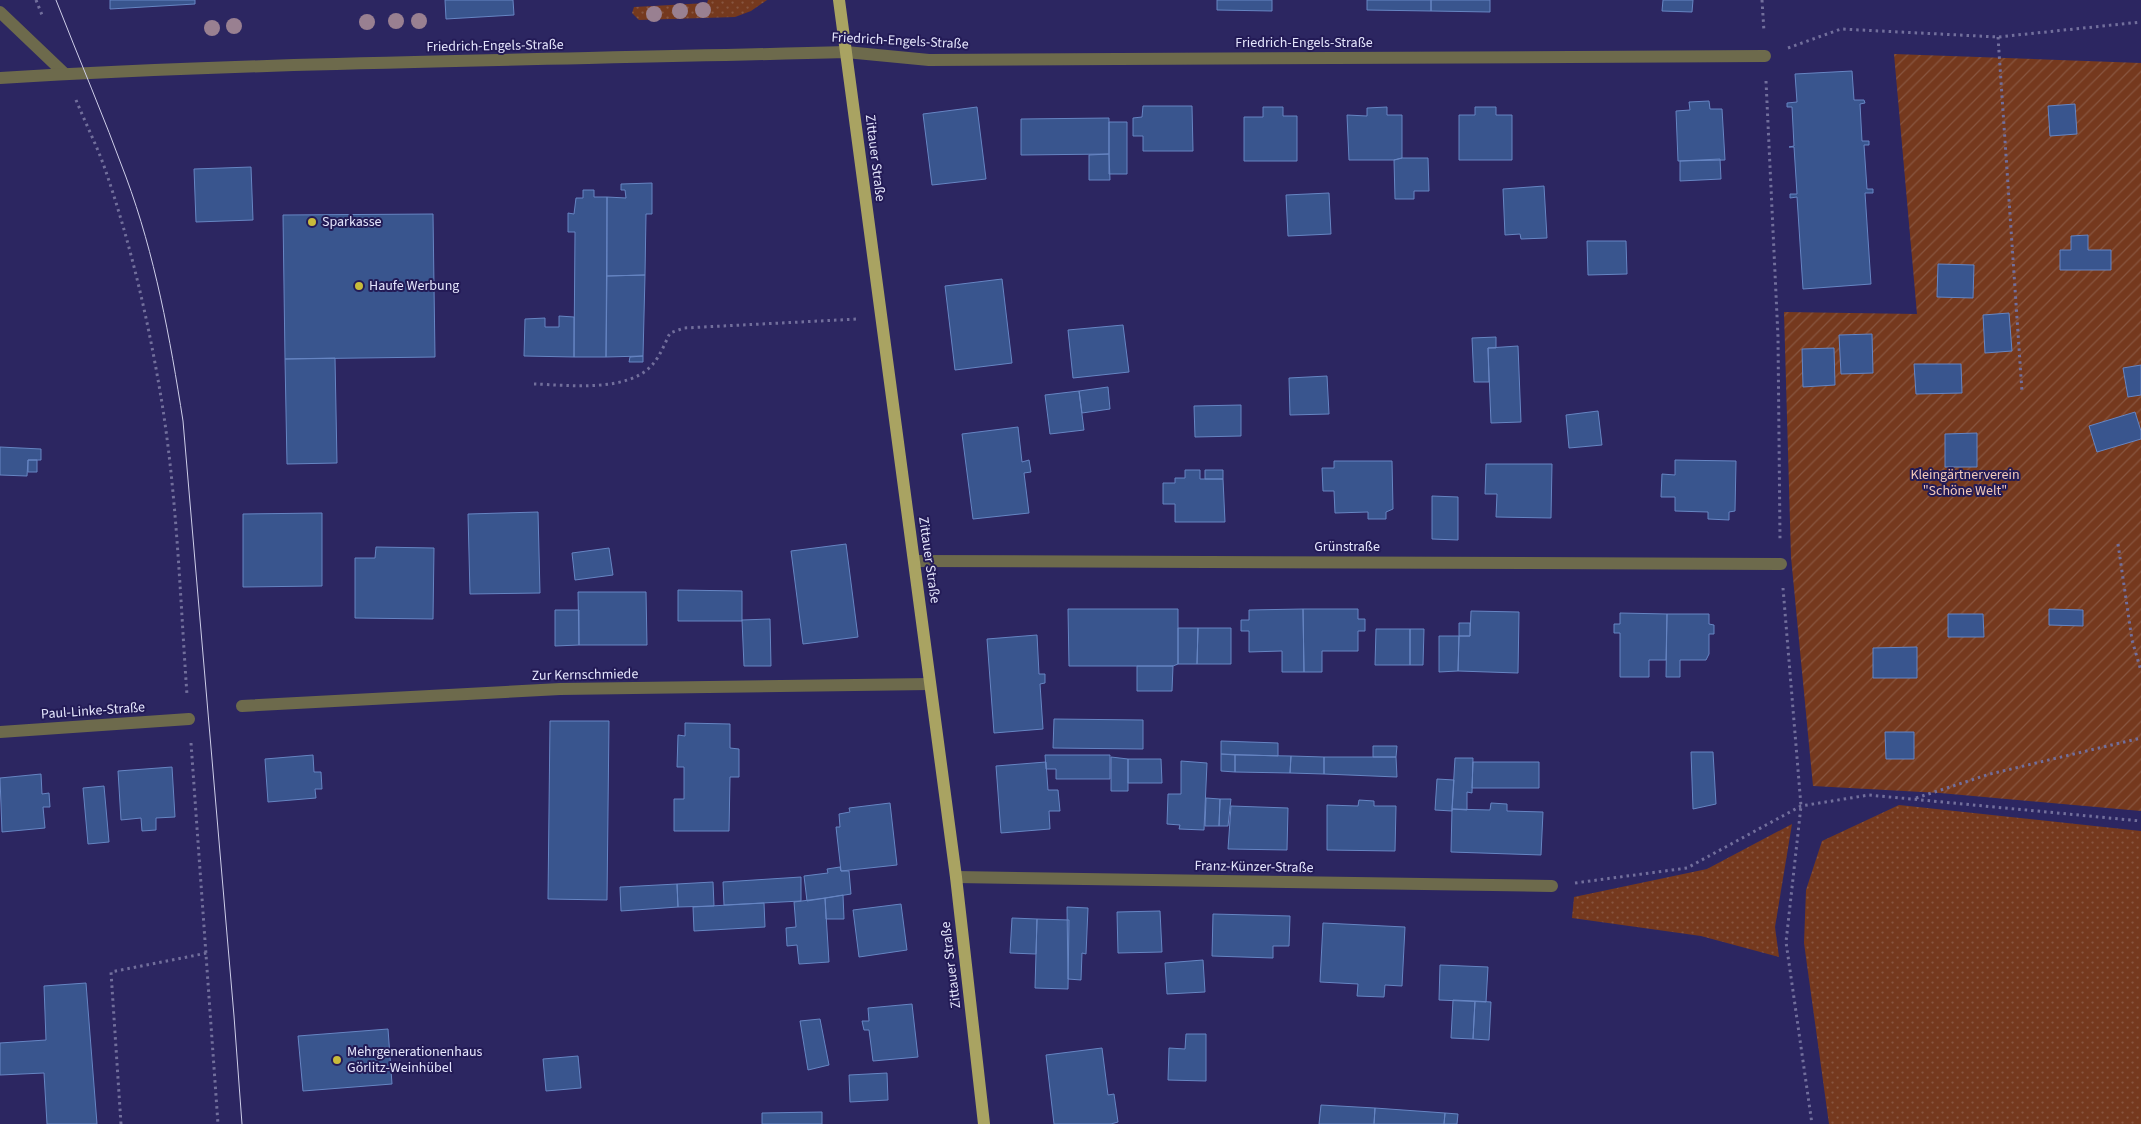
<svg xmlns="http://www.w3.org/2000/svg" width="2141" height="1124" viewBox="0 0 2141 1124" font-family="'Source Sans 3',sans-serif">
  <style>
    .grass { fill: url(#grass-dots) }
    .garden { fill: url(#garden-furrows) }
    .building { fill: #39558e; stroke: #6685c3 }
    .lines { fill: none; stroke-linecap: round; stroke-linejoin: round }
    .path { stroke: #726f9c; stroke-width: 3; stroke-dasharray: 2.5 4; stroke-linecap: butt }
    .lane { stroke: #6d6a4c; stroke-width: 12 }
    .street { stroke: #6d6a4c; stroke-width: 12 }
    .primary { stroke: #a9a362; stroke-width: 12 }
    .tram { stroke: #cecee9; stroke-width: 1 }
    .tree { fill: #998091 }
    .poi-dot { fill: #c8bb3b; stroke: #231b56; stroke-width: 2 }
    .labels { text-anchor: middle; dominant-baseline: central; stroke-width: 4; stroke-linejoin: round; paint-order: stroke }
    .street-label { font-size: 14px; fill: #e4e5fc; stroke: #231b56 }
    .poi-label { font-size: 14px; fill: #e4e5fc; stroke: #231b56; text-anchor: start }
    .park-label { font-size: 14px; fill: #f3cab9; stroke: #231b56 }
  </style>
  <defs>
    <pattern id="grass-dots" width="8" height="8" patternUnits="userSpaceOnUse" patternTransform="scale(1.25)"><rect width="8" height="8" fill="#75391e"/><path d="M2 2h.1M6 6h.1" fill="none" stroke="#885640" stroke-width="1.8" stroke-linecap="round"/></pattern>
    <pattern id="garden-furrows" width="10" height="10" patternUnits="userSpaceOnUse" patternTransform="scale(1.25)"><rect width="10" height="10" fill="#75391e"/><path d="M-1 1l2-2M0 10L10 0M9 11l2-2" fill="none" stroke="#885640"/></pattern>
  </defs>
  <rect width="100%" height="100%" fill="#2c2661"/>
  <!-- grass -->
  <path class="grass" d="M708 0H767L751 11 735 17 639 20 632 13 634 7 707 3Z
    M1899 805 2141 831V1124H1829L1804 943 1806 890 1822 841Z
    M1792 824 1775 927 1779 957 1701 936 1572 918 1574 897 1707 869Z"/>
  <!-- garden -->
  <path class="garden" d="M1894 54 2141 63V811L1940 793 1813 786 1791 557 1784 312 1917 314Z"/>
  <!-- building -->
  <path class="building" d="M110 0H195V4L110 9Z
    M445 0H513L514 15 446 19Z
    M1217 0H1272V11L1217 10Z
    M1367 0H1431V11L1367 10Z
    M1431 0H1490V12L1431 11Z
    M1663 0H1693L1692 12 1662 11Z
    M1852 71 1854 100H1864L1865 103 1860 104 1862 141H1869V145H1864L1867 189H1873V193H1865L1871 284 1803 289 1797 197 1790 198V194H1797L1794 147H1789L1794 146 1792 107H1787V103L1797 102 1795 74Z
    M1709 101 1710 109H1722L1725 160 1678 161 1676 111 1690 110 1689 102Z
    M2075 104 2077 134 2050 136 2048 106Z
    M1143 106H1192L1193 151H1143V136H1133V118L1142 117Z
    M977 107 986 179 932 185 923 114Z
    M1263 107H1283V116H1297V161H1244V117H1263Z
    M1387 107V115H1402V158L1394 160H1349L1347 115 1367 116V108Z
    M1475 107H1496V115H1512V160H1459V115H1475Z
    M1109 118V154L1021 155V119Z
    M1109 122H1127V174H1109Z
    M1109 154 1110 180H1089V155Z
    M1402 158H1428L1429 191H1414V199H1395L1394 160Z
    M1720 159 1721 179 1680 181V161Z
    M251 167 253 220 196 222 194 169Z
    M652 183V214H646L645 275 607 276V197L626 198 625 190H621V184Z
    M1544 186 1547 238 1521 239 1520 234 1505 235 1503 189Z
    M583 190H594V197H607L606 357H574L575 232H568V213L574 214 576 198H583Z
    M1329 193 1331 234 1288 236 1286 195Z
    M433 214 435 357 285 359 283 215Z
    M2088 235V250H2111V270H2060V250H2071V236Z
    M1587 241H1626L1627 274 1588 275Z
    M1938 264 1974 265 1973 298 1937 297Z
    M645 275 643 356 606 357 607 276Z
    M1002 279 1012 363 955 370 945 286Z
    M2009 313 2012 351 1985 353 1983 315Z
    M559 316 574 317V357L524 356 525 319 545 318V327H559Z
    M1123 325 1129 372 1073 378 1068 330Z
    M1872 334 1873 373 1841 374 1839 335Z
    M1496 337V348H1488L1489 382H1474L1472 338Z
    M1518 346 1521 422 1491 423 1488 348Z
    M1834 348 1835 385 1803 387 1802 349Z
    M643 356V362H629L630 357Z
    M335 358 337 463 287 464 285 359Z
    M1914 364H1961L1962 393 1916 394Z
    M2141 365V395L2128 397 2123 368Z
    M1327 376 1329 414 1290 415 1289 378Z
    M1108 387 1110 409 1082 413 1079 391Z
    M1079 391 1084 430 1050 434 1045 395Z
    M1241 405V436L1195 437 1194 406Z
    M1598 411 1602 445 1569 448 1566 415Z
    M2135 412 2141 431V439L2097 452 2089 426Z
    M1018 427 1022 462 1029 460 1031 472 1024 473 1029 513 973 519 962 434Z
    M1977 433V467H1945V434Z
    M0 447 41 449V460H28L27 476 0 475Z
    M28 460H37V472H28Z
    M1675 460 1736 461 1735 511 1729 512V520L1708 519V512L1675 511V497H1661L1662 474 1675 475Z
    M1334 461H1392L1393 509 1386 512V519H1368V512L1335 513 1334 491H1323L1322 468H1334Z
    M1486 464H1552L1551 518 1496 517 1497 494H1485Z
    M1185 470H1200V479H1223L1225 522H1175V504H1163V483H1175V478H1185Z
    M1205 470H1223V479H1205Z
    M1432 496 1458 497V540L1432 539Z
    M538 512 540 593 470 594 468 514Z
    M322 513V586L243 587V514Z
    M846 544 858 637 803 644 791 551Z
    M376 547 434 548 433 619 355 618V558H375Z
    M609 548 613 575 575 580 572 553Z
    M678 590 742 591V621H678Z
    M578 592H646L647 645H579Z
    M1068 609H1178V664L1173 666H1069Z
    M1303 609 1304 672H1282V651L1249 652V631H1241V620H1249V610Z
    M1303 609H1358V619H1365V631H1358V651H1322V672H1304Z
    M2049 609 2083 610V626L2049 625Z
    M555 610H579V645L555 646Z
    M1471 611 1519 612 1518 673 1458 671 1459 636H1470Z
    M1620 613 1667 614 1666 660H1649V677H1620V633H1614V624H1620Z
    M1667 614H1709V624L1714 625V634H1709V654L1706 660H1680V677H1666Z
    M1948 614H1983L1984 637H1948Z
    M770 619 771 666H744L742 620Z
    M1459 623H1470V636H1459Z
    M1178 628H1198L1197 664H1178Z
    M1198 628H1231V664H1197Z
    M1376 629H1410V665H1375Z
    M1410 629H1424L1423 665H1410Z
    M1037 635 1039 674H1045V683L1040 684 1043 729 994 733 987 639Z
    M1439 636H1459L1458 671 1439 672Z
    M1917 647V678H1873V648Z
    M1137 666H1173L1172 691H1137Z
    M1054 719 1143 720V749L1053 748Z
    M550 721H609L607 900 548 899Z
    M685 723 730 724V748L739 749V777H730L729 831H674V799H684V767H677L678 735 685 736Z
    M1885 732H1914V759H1886Z
    M1221 741 1278 743V756L1221 754Z
    M1373 746H1397L1396 757H1373Z
    M1691 752H1713L1716 804 1693 809Z
    M1221 754 1235 755V772L1221 771Z
    M313 755 314 772H321L322 789H315L316 798 268 802 265 759Z
    M1045 755H1110V779H1056V769H1046Z
    M1235 755 1291 756 1290 773 1235 772Z
    M1291 756 1324 757V774L1290 773Z
    M1111 757 1128 759V791H1111Z
    M1324 757H1396L1397 777 1324 774Z
    M1455 758H1473L1472 793 1467 792V810L1452 809Z
    M1128 759H1161L1162 783H1128Z
    M1181 761 1207 763 1204 830 1179 829 1180 825 1167 824 1168 794H1181Z
    M1046 762 1048 790H1058L1060 811H1049L1050 829 1001 833 996 766Z
    M1473 762H1539V788H1472Z
    M172 767 175 817 156 818V830L142 831 141 818 121 820 118 771Z
    M41 774 42 794 49 793 50 807H43L45 828 2 832 0 778Z
    M1437 779 1454 780 1452 811 1435 810Z
    M104 786 109 842 88 844 83 788Z
    M1206 798 1220 799 1219 826H1205Z
    M1220 799H1231L1228 826H1219Z
    M1359 800 1374 801V806H1396L1395 851 1327 850V805L1358 806Z
    M890 803 897 865 841 871 836 827H840L839 814 850 812 849 808Z
    M1491 803 1507 804V811L1543 812 1541 855 1451 852 1452 809 1490 810Z
    M1231 806 1288 808 1287 850 1228 849Z
    M840 867 841 871H849L851 894 807 901 804 876 828 873 827 869Z
    M801 877V901L724 905 723 882Z
    M713 882 714 906 678 907 677 884Z
    M677 884 678 907 621 911 620 887Z
    M843 895 844 919H826L825 898Z
    M825 898 829 962 799 964 797 945 787 946 786 928 796 927 794 902Z
    M764 903 765 927 694 931 693 907Z
    M901 904 907 950 859 957 853 910Z
    M1067 907 1088 908 1086 954 1082 953 1081 980 1068 979Z
    M1160 911 1162 952 1118 953 1117 912Z
    M1213 914 1290 916 1289 946H1273V958L1212 956Z
    M1012 918 1037 919 1036 954 1010 953Z
    M1037 919 1069 920 1068 989 1035 988Z
    M1323 923 1405 927 1402 986 1385 985 1384 997 1357 996 1358 984 1320 982Z
    M1203 960 1205 992 1167 994 1165 963Z
    M1440 965 1488 967 1486 1002 1439 1000Z
    M86 983 97 1124H47L44 1073 0 1075V1043L46 1040 44 986Z
    M1453 1000 1475 1001 1473 1039 1451 1038Z
    M1475 1001 1491 1002 1489 1040 1473 1039Z
    M912 1004 918 1057 873 1061 869 1030H864L862 1021H869L868 1008Z
    M820 1019 829 1065 808 1070 800 1021Z
    M388 1029 392 1084 303 1091 298 1036Z
    M1186 1034H1206V1081L1168 1080 1169 1048 1185 1049Z
    M1102 1048 1108 1095 1114 1094 1118 1122 1111 1124H1054L1046 1055Z
    M578 1056 581 1088 546 1091 543 1059Z
    M887 1073 888 1100 850 1102 849 1075Z
    M1321 1105 1375 1108 1374 1124H1319Z
    M1375 1108 1445 1113 1444 1124H1374Z
    M822 1112V1124H762V1113Z
    M1445 1113 1458 1114 1457 1124H1444Z"/>
  <g class="lines">
    <!-- path -->
    <path class="path" d="M36 0 42 15
      M1762 0 1764 32
      M1998 37 2022 392
      M1788 48 1841 29 1998 37 2141 22
      M1766 81 1778 337 1780 539
      M76 100C85 122 96 144 104 166 130 241 148 319 161 397 177 495 180 596 187 695
      M534 384C568 385 629 393 653 364 660 356 665 343 670 333L684 328 858 319
      M2118 544 2132 640 2141 671
      M1783 588 1801 806 1786 942 1812 1124
      M191 743 218 1124
      M1916 798 1990 774 2141 738
      M1575 883 1687 868 1801 806 1869 795 2141 821
      M121 1124 111 972 207 953"/>
    <!-- lane -->
    <path class="lane" d="M0 12 65 74"/>
    <!-- street -->
    <path class="street" d="M0 78C281 61 564 60 846 52L929 60 1765 56
      M914 561 1781 564
      M242 706 560 689 930 684
      M0 732 189 719
      M956 877 1552 886"/>
    <!-- primary -->
    <path class="primary" d="M839 0 956 877 984 1124"/>
    <!-- tram -->
    <path class="tram" d="M56 0C79 59 104 117 126 177 155 255 170 338 183 421L234 1016 242 1124"/>
  </g>
  <!-- trees -->
  <g class="tree">
    <circle cx="703" cy="10" r="8"/>
    <circle cx="680" cy="11" r="8"/>
    <circle cx="654" cy="14" r="8"/>
    <circle cx="396" cy="21" r="8"/>
    <circle cx="419" cy="21" r="8"/>
    <circle cx="367" cy="22" r="8"/>
    <circle cx="234" cy="26" r="8"/>
    <circle cx="212" cy="28" r="8"/>
  </g>
  <!-- markers -->
  <g class="poi-dot">
    <circle cx="312" cy="222" r="5"/>
    <circle cx="359" cy="286" r="5"/>
    <circle cx="337" cy="1060" r="5"/>
  </g>
  <g class="labels">
    <!-- street labels -->
    <g class="street-label">
      <text transform="translate(900 41) rotate(3)">Friedrich-Engels-Straße</text>
      <text x="1304" y="43">Friedrich-Engels-Straße</text>
      <text transform="translate(495 46) rotate(-1)">Friedrich-Engels-Straße</text>
      <text transform="translate(875 158) rotate(83)">Zittauer Straße</text>
      <text x="1347" y="547">Grünstraße</text>
      <text transform="translate(929 560) rotate(82)">Zittauer Straße</text>
      <text transform="translate(585 675) rotate(-1)">Zur Kernschmiede</text>
      <text transform="translate(93 711) rotate(-4)">Paul-Linke-Straße</text>
      <text transform="translate(1254 867) rotate(1)">Franz-Künzer-Straße</text>
      <text transform="translate(951 965) rotate(-97)">Zittauer Straße</text>
    </g>
    <!-- poi labels -->
    <g class="poi-label">
      <text x="322" y="222">Sparkasse</text>
      <text x="369" y="286">Haufe Werbung</text>
      <text x="347" y="1052">Mehrgenerationenhaus<tspan x="347" dy="16">Görlitz-Weinhübel</tspan></text>
    </g>
    <!-- park labels -->
    <g class="park-label">
      <text x="1965" y="475">Kleingärtnerverein<tspan x="1965" dy="16">"Schöne Welt"</tspan></text>
    </g>
  </g>
</svg>
